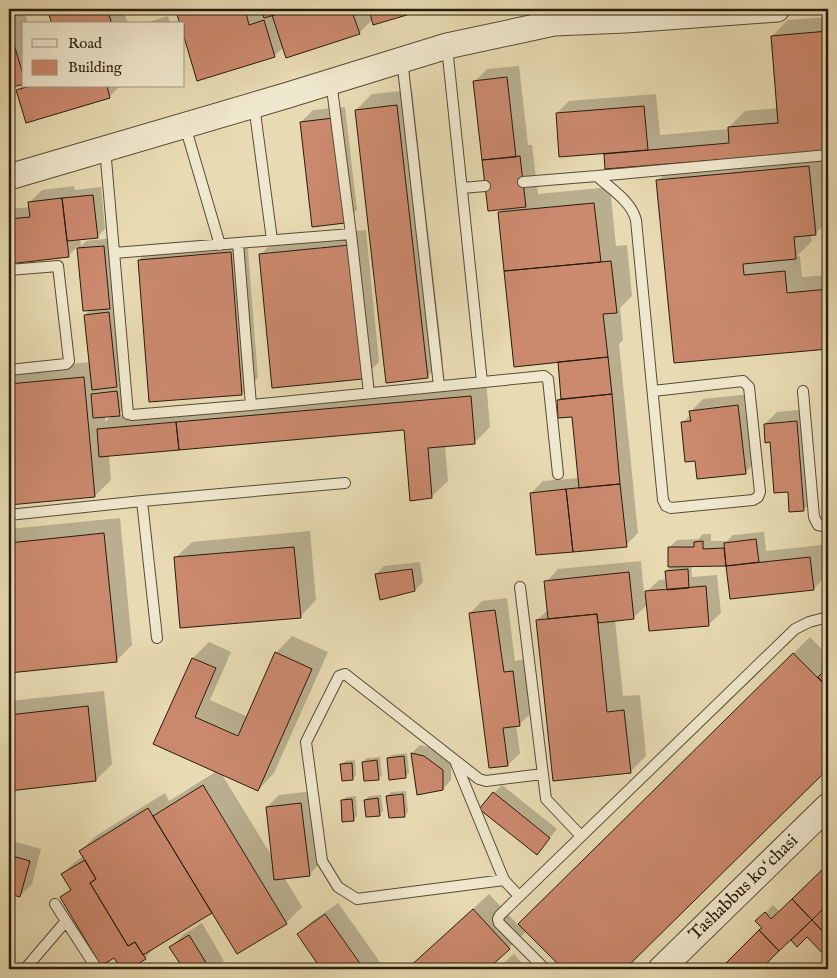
<svg xmlns="http://www.w3.org/2000/svg" width="837" height="978" viewBox="0 0 837 978" font-family="'IM FELL English',serif">
  <style>
    .shadow { fill: #0003; fill-rule: evenodd }
    .building { fill: #cb896e; stroke: #281b0b }
    .lines { fill: none; stroke-linecap: round; stroke-linejoin: round }
    .service-casing { stroke: #584b35; stroke-width: 12 }
    .tertiary-casing { stroke: #584b35; stroke-width: 27 }
    .service { stroke: #f0e8ce; stroke-width: 10 }
    .tertiary { stroke: #f0e8ce; stroke-width: 25 }
    .labels { text-anchor: middle; dominant-baseline: central; stroke-width: 4; stroke-linejoin: round; paint-order: stroke }
    .street-label { font-size: 18px; fill: #281b0b; stroke: #f0e8ce }
  </style>
  <rect width="100%" height="100%" fill="#e8dbb3"/>
  <filter id="stains"><feTurbulence type="fractalNoise" baseFrequency=".004" numOctaves="4"/><feColorMatrix values="0 0 0 0 .2 0 0 0 0 .09 0 0 0 0 .02 0 0 0 .5 -.17"/></filter>
  <radialGradient id="worn" r=".72"><stop offset=".6" stop-color="#630" stop-opacity="0"/><stop offset="1" stop-color="#630" stop-opacity=".3"/></radialGradient>
  <!-- shadow -->
  <path class="shadow" d="M9 9H24L28 24H24V83L9 87Z
    M48 9H123L128 24H53Z
    M176 9H422L374 23 373 19 359 33 284 47 274 56 198 79 184 33V24H181Z
    M168 16 170 24H147L148 22Z
    M828 17V150H825L828 184V220L815 234H811L812 241 797 256H800L802 277 828 275V348L675 362 658 181 676 162 605 154 607 152 557 113 569 101 656 94 660 135 729 129V127L745 111 778 108 772 36 788 20Z
    M519 66 528 145H532L538 194 610 187 616 246 627 245 632 296 620 308 623 340 619 344 638 533 626 545 531 493 543 481 579 478 573 416 558 400 562 396 559 361 500 213 504 208 475 81 487 69Z
    M24 84V86H120L109 97 17 91Z
    M412 90 443 361 427 377 356 110 372 94Z
    M345 107 357 210 345 222 301 122 313 110Z
    M74 186 75 190 101 187 105 229 97 237 80 239 81 246 86 241 112 238 129 374 118 384H125L127 406 117 416 486 380 490 427 474 443 445 445 448 481 431 497 405 429 109 455 111 480 95 496 9 504V370L90 362 85 315 91 309 84 310 78 246 68 256 9 262V209L30 207V202L42 190ZM112 415 105 422V416Z
    M366 230 379 362 363 378 260 255 276 239Z
    M247 237 258 378 242 394 139 260 155 244Z
    M750 394 757 460 745 473 696 460 682 423 691 414V411L703 399Z
    M808 409 816 498 803 510 789 491 765 424 777 412Z
    M120 518 132 645 116 661 9 672V529Z
    M310 531 316 600 300 617 175 558 192 542Z
    M764 532 766 551 822 545 826 576 814 589 727 566 729 565H691L692 577 717 575 721 613 708 625 648 604 633 618 615 620 623 696 640 695 646 756 630 772 537 620 548 610 546 582 558 569 641 561 644 594 659 580 667 579 666 571 672 566 669 548 677 540 698 539 703 534H711V541H727L733 535ZM668 588V591L658 592V589Z
    M420 562 423 582 415 590 376 574 384 566Z
    M507 598 515 661 525 659 532 712 520 724 516 725 520 753 508 765 470 613 482 601Z
    M292 636 328 652 274 773 258 790 221 773 273 858 267 807 279 795 313 791 321 862 309 875 284 877 302 907 286 923 212 911 157 945 145 958 127 969H123L115 956 61 897 71 888 62 874 75 862 84 856 80 851 97 835 165 793 169 801 217 771 155 743 193 658 209 642 231 652 210 700 248 717 276 653Z
    M810 637 828 656V768L623 969H565L527 931 486 969H408L489 894 518 925Z
    M104 691 112 764 96 780 9 790V701Z
    M420 745 433 748 451 762V780L443 789 418 794 412 753Z
    M407 753 409 773 405 777 388 758 392 755Z
    M380 757 382 775 378 778 363 762 367 758Z
    M355 760 356 775 353 779 341 765 345 761Z
    M502 785 557 829 537 853 494 793Z
    M406 791 408 812 405 815 387 796 391 792Z
    M381 795 383 811 379 815 365 800 369 796Z
    M356 796 357 816 353 820 342 801 346 797Z
    M9 840 41 849 32 884 20 896 9 893Z
    M828 865V958L807 935 797 945 791 939 759 969H721L764 928 765 913 773 905 780 912Z
    M338 903 385 969H323L299 934 311 922Z
    M202 923 224 961 215 969H168L180 962 171 947 183 935Z
    M514 954 527 969H497Z"/>
  <!-- building -->
  <path class="building" d="M47 9H107L112 24H52Z
    M175 9H245L249 25 264 20 275 57 197 81 184 37V24H180Z
    M261 9H284L285 12 264 18Z
    M294 9H351L360 34 286 58 272 15Z
    M369 9H427L373 25Z
    M9 27 24 78V84L9 88Z
    M828 31V151L605 169 604 154 729 143 728 127 778 123 771 36Z
    M507 77 516 157 482 160 473 81Z
    M30 86H107L110 98 26 123 16 90Z
    M397 105 428 378 386 383 355 110Z
    M644 106 648 150 559 157 556 113Z
    M333 118 345 223 312 227 300 122Z
    M520 156 526 207 488 211 482 160Z
    M809 166 816 235 794 237 796 259 743 264 744 275 785 271 787 293 828 289V349L674 363 656 180Z
    M93 195 98 238 67 241 62 198Z
    M62 198 69 257 9 264V219L30 217 28 202Z
    M594 203 601 262 504 271 498 212Z
    M350 245 363 379 272 388 259 254Z
    M104 246 110 309 83 311 77 248Z
    M231 252 242 395 149 402 138 260Z
    M611 261 617 313 603 314 608 357 514 367 504 271Z
    M109 312 117 387 92 390 84 315Z
    M608 357 612 394 561 399 558 362Z
    M84 377 95 497 9 505V384Z
    M117 391 120 416 93 418 91 394Z
    M612 394 620 484 579 488 572 417 558 418 557 400Z
    M471 396 475 444 428 448 432 498 410 501 404 430 179 450 176 422Z
    M738 405 746 474 697 479 695 461 685 462 681 422 691 421 689 411Z
    M797 421 804 511 789 512 788 492 774 493 770 442 765 443 764 424Z
    M176 422 179 450 99 457 97 429Z
    M620 484 627 547 573 552 566 489Z
    M566 489 573 552 536 555 530 493Z
    M104 533 117 662 9 673V543Z
    M756 539 759 562 726 566 724 543Z
    M703 541V549L724 548 726 566 668 567V547H694V542Z
    M294 547 301 618 180 628 174 557Z
    M810 557 814 590 730 599 726 566Z
    M412 569 415 591 380 600 375 574Z
    M688 569 689 588 667 590 665 571Z
    M629 572 634 619 598 623 597 614 548 619 544 581Z
    M706 586 709 626 649 631 645 591Z
    M495 610 504 672 513 671 520 726 503 728 508 766 489 768 469 613Z
    M597 614 607 712 624 710 631 773 553 781 536 620Z
    M275 652 312 669 258 791 153 744 192 658 216 668 195 717 238 736Z
    M793 653 828 688V769L625 969H563L518 924Z
    M828 667V688L818 677Z
    M88 706 96 781 9 791V715Z
    M411 753 424 756 443 770V790L417 795Z
    M404 756 406 778 389 780 387 758Z
    M377 760 379 780 364 781 362 762Z
    M352 763 353 780 342 781 340 764Z
    M203 785 287 924 237 954 153 816Z
    M493 792 550 838 537 855 479 809Z
    M403 794 405 817 389 818 386 796Z
    M378 798 380 816 366 817 364 800Z
    M352 799 354 821 342 822 341 800Z
    M301 803 310 876 274 880 266 807Z
    M148 808 212 913 143 955 135 942 128 946 90 883 96 879 79 851Z
    M9 855 30 861 20 897 9 894Z
    M85 860 96 879 90 883 128 946 135 942 146 959 129 969H121L114 958 101 966 60 897 71 890 61 874Z
    M828 864V904L812 920 792 899Z
    M792 899 812 920 779 951 759 930 762 928 755 921 765 912 771 919Z
    M828 904V933L826 935 812 920Z
    M473 909 510 949 488 969H407Z
    M325 914 364 969H321L297 934Z
    M812 920 828 937V959L807 937 797 947 791 940Z
    M759 930 779 951 761 969H732L726 963Z
    M189 935 210 969H174L181 965 169 947Z"/>
  <g class="lines">
    <defs>
      <path id="service" d="M447 47 482 382
        M402 59 439 386
        M331 81 351 234
        M254 105 272 240
        M185 126 220 245
        M105 148 128 414 132 415 251 405 544 376 548 379 558 474
        M597 176 828 155
        M523 182 597 176C611 189 631 201 636 220L663 500 666 506 671 508 753 500 758 497 760 492 749 387 743 381 653 391
        M462 188 485 186
        M114 253 238 243
        M9 270 58 266 69 361 66 364 9 370
        M803 391 814 517 818 525 828 527
        M251 405 238 243 351 234 369 393
        M142 501 157 638
        M9 515 142 501 345 483
        M520 587 546 799 581 836
        M456 763 504 880
        M519 896 504 880 357 899 338 887 322 861 306 742 339 676 345 674 479 779 486 781 543 774
        M55 904 66 921
        M25 969 66 921 97 969
        M545 969 499 923 498 919 500 915 795 629 809 622 828 617"/>
      <path id="tertiary" d="M9 177 285 96 447 46 554 23 626 20 777 9
        M661 969 828 806"/>
    </defs>
    <!-- service casing -->
    <use href="#service" class="service-casing"/>
    <!-- tertiary casing -->
    <use href="#tertiary" class="tertiary-casing"/>
    <!-- service -->
    <use href="#service" class="service"/>
    <!-- tertiary -->
    <use href="#tertiary" class="tertiary"/>
  </g>
  <g class="labels">
    <!-- street labels -->
    <g class="street-label">
      <text transform="translate(744 888) rotate(-44)">Tashabbus koʻchasi</text>
    </g>
  </g>
  <!-- margin -->
  <rect width="837" height="978" fill="none" stroke="#e8dbb3" stroke-width="30"/>
  <rect x="10" y="10" width="817" height="958" fill="none" stroke="#281b0b" stroke-width="2.5"/>
  <rect x="15" y="15" width="807" height="948" fill="none" stroke="#281b0b"/>
  <!-- legend -->
  <rect x="22" y="22" width="162" height="65" fill="#f0e8ce" stroke="#a09680"/>
  <rect x="32" y="39" width="25" height="8" fill="#f0e8ce" stroke="#a09680"/>
  <text x="68" y="48" font-size="15" fill="#281b0b">Road</text>
  <rect x="32" y="60" width="25" height="15" fill="#cb896e" stroke="#a09680"/>
  <text x="68" y="72" font-size="15" fill="#281b0b">Building</text>
  <rect width="100%" height="100%" filter="url(#stains)"/>
  <rect width="100%" height="100%" fill="url(#worn)"/>
</svg>
